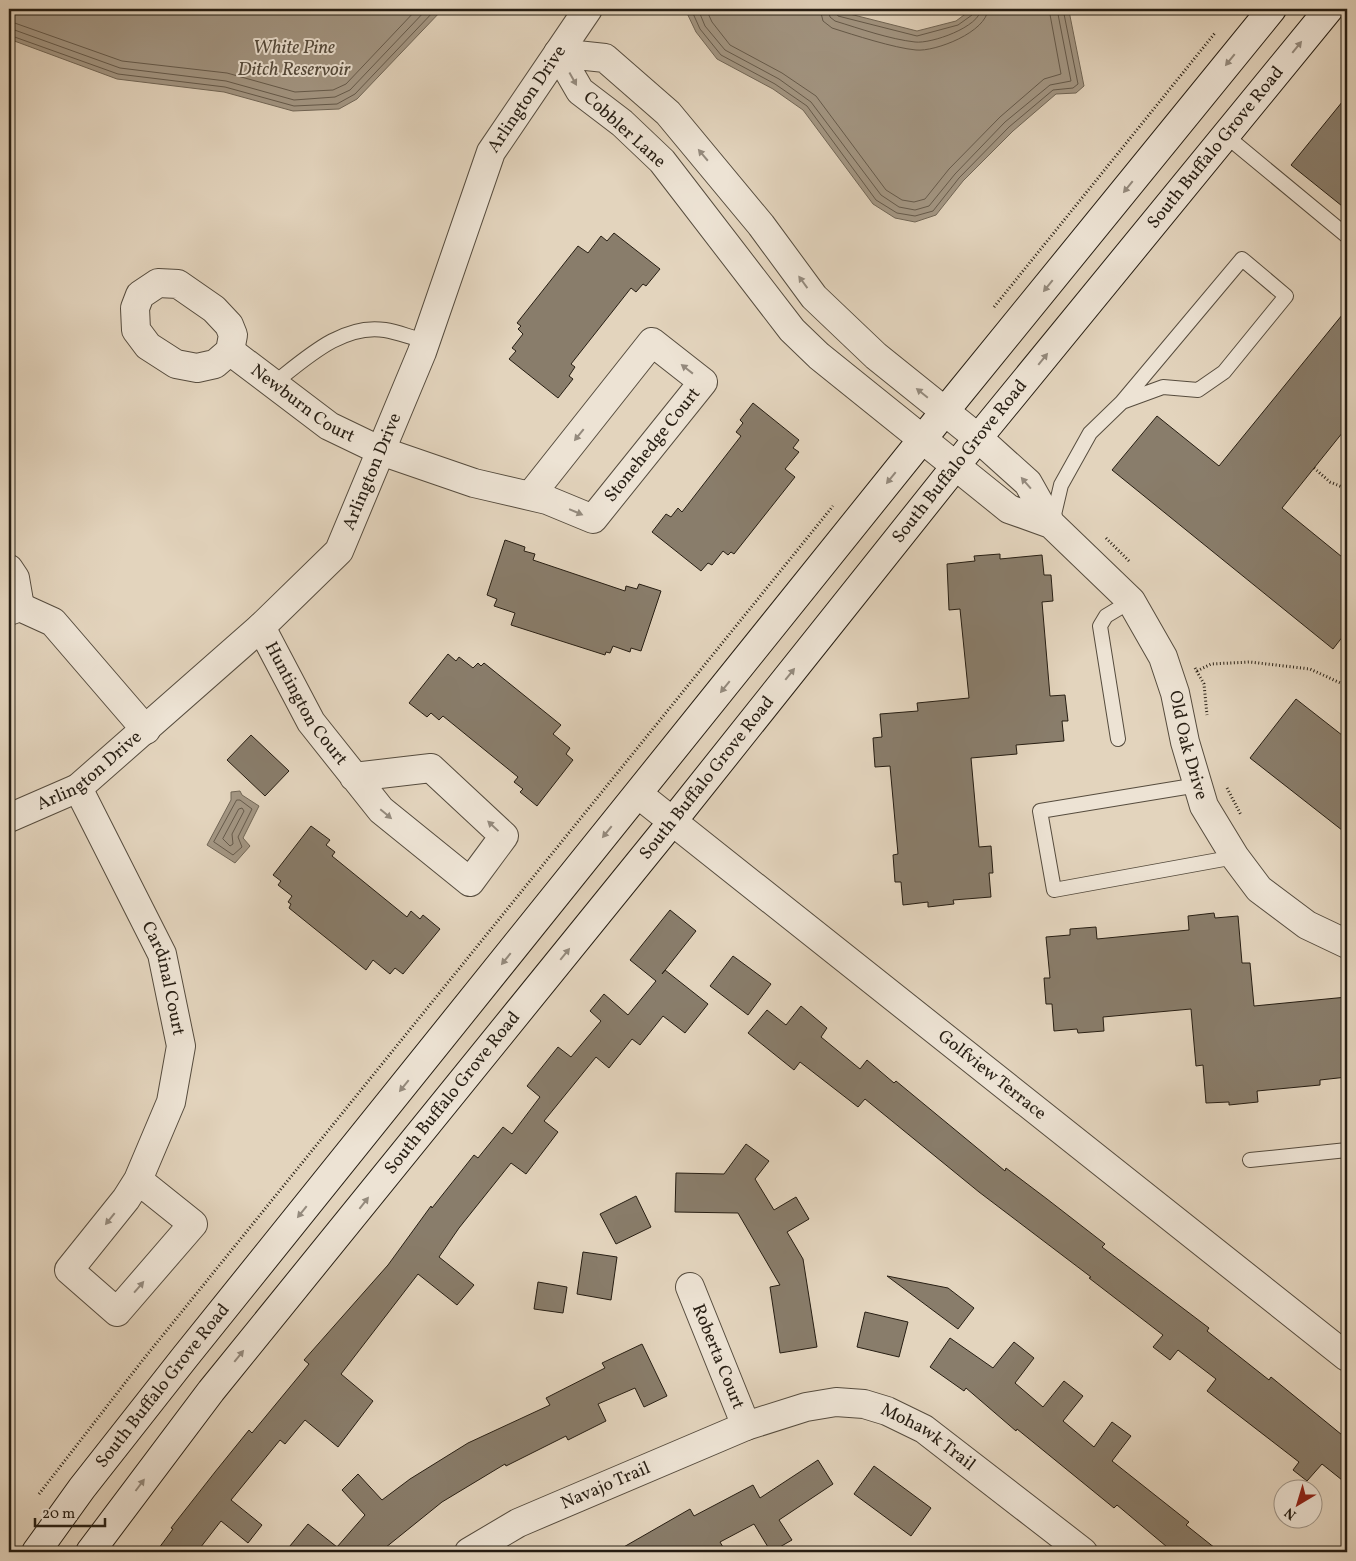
<svg xmlns="http://www.w3.org/2000/svg" width="1356" height="1561" viewBox="0 0 1356 1561" font-family="Vollkorn,serif">
  <style>
    .water { fill: #a39683; stroke: #716656 }
    .lines { fill: none; stroke-linecap: round; stroke-linejoin: round }
    .shore { stroke: #655a4b; stroke-width: 1 }
    .building { fill: #897d6b; stroke: #271e13 }
    .service-casing { stroke: #564c3e; stroke-width: 16 }
    .minor-casing { stroke: #564c3e; stroke-width: 30 }
    .secondary-casing { stroke: #271e13; stroke-width: 30 }
    .path { stroke: #271e13; stroke-width: 3; stroke-dasharray: 1 2.5; stroke-linecap: butt }
    .service { stroke: #ede3d4; stroke-width: 14 }
    .minor { stroke: #ede3d4; stroke-width: 28 }
    .secondary { stroke: #ede3d4; stroke-width: 28 }
    .oneway { fill: #948a7d }
    .labels { text-anchor: middle; dominant-baseline: central; stroke-width: 4; stroke-linejoin: round; paint-order: stroke }
    .street-label { font-size: 18px; fill: #271e13; stroke: #ede3d4 }
    .water-label { font-size: 19px; font-style: italic; fill: #52483a; stroke: #ede3d4 }
  </style>
  <rect width="100%" height="100%" fill="#e3d4bd"/>
  <filter id="stains"><feTurbulence type="fractalNoise" baseFrequency=".004" numOctaves="4"/><feColorMatrix values="0 0 0 0 .2 0 0 0 0 .09 0 0 0 0 .02 0 0 0 .5 -.17"/></filter>
  <radialGradient id="worn" r=".72"><stop offset=".6" stop-color="#630" stop-opacity="0"/><stop offset="1" stop-color="#630" stop-opacity=".3"/></radialGradient>
  <!-- water -->
  <path class="water" d="M9 9H443L357 99 339 109 293 111 224 92 117 79 9 39Z
    M685 9H830L917 31 956 21 972 9H1066L1069 11 1084 86 1076 93 1056 94 1013 131 963 181 936 215 915 222 895 218 873 204 803 110 773 89 717 59 696 32Z
    M240 791 242 795 259 806 243 838 250 846 235 863 207 845 231 800V792Z"/>
  <g class="lines">
    <!-- shore -->
    <path class="shore" d="M691 9 700 29 721 55 775 84 807 106 876 200 897 213 915 216 933 211 959 178 1009 127 1053 90 1073 88 1078 84 1063 9
      M698 9 705 26 725 50 779 79 811 102 881 195 899 207 915 210 929 206 955 174 1005 122 1050 85 1071 81 1057 9
      M706 9 712 22 730 45 782 73 816 96 886 190 902 200 914 202 925 199 949 169 1000 117 1044 79 1061 74 1049 9
      M820 9 823 21 832 28C854 35 894 48 916 50 935 52 987 32 988 9
      M828 9 830 17 835 21C861 29 889 39 915 42 931 44 980 27 981 9
      M834 9 838 16 917 36 958 25 972 15 974 9
      M9 21 122 61 227 73 295 92 333 90 346 84 417 9
      M9 28 120 68 226 81 294 100 335 97 350 90 427 9
      M9 35 118 74 225 87 294 106 337 104 355 94 436 9
      M237 800H240L252 809 238 837 242 847 233 855 214 842Z
      M239 809 242 808 244 811 232 834 233 844 230 846 223 839Z"/>
  </g>
  <!-- building -->
  <path class="building" d="M1347 96V210L1291 165Z
    M614 233 660 269 646 286 643 284 636 292 631 288 571 364 575 367 569 376 573 379 558 398 509 359 516 351 512 348 523 334 518 329 521 326 517 323 578 246 588 253 601 236 607 241Z
    M1347 309V427L1282 508 1347 561V631L1333 649 1112 470 1157 416 1219 466Z
    M753 403 799 440 793 448 799 452 785 469 795 477 734 554 731 552 728 555 723 551 712 565 708 563 701 571 652 532 666 514 671 517 678 508 682 512 741 436 736 432 743 423 740 420Z
    M505 540 525 547 524 551 535 554 533 560 625 591 626 586 637 589 639 584 661 591 641 651 631 648 630 652 613 646 610 653 606 652 605 655 511 625 515 613 494 606 497 599 487 595Z
    M1000 554V559L1042 555 1044 575H1051L1053 601 1042 602 1050 696 1065 695 1068 721H1062L1064 741 1016 745 1017 754 971 758 979 847 991 846 993 873H989L991 897 953 900 954 904 928 907V902L903 905 901 882H895L893 855 898 854 890 766 875 767 873 738 882 737 880 714 918 711 917 703 969 698 960 609 949 610 947 564 975 561 974 556Z
    M448 654 456 661 459 657 473 668 478 663 481 666 484 663 561 725 553 734 570 748 566 754 573 760 537 806 520 792 523 789 514 782 518 777 443 716 439 720 431 713 427 717 409 703Z
    M1296 699 1347 739V834L1250 758Z
    M251 735 289 771 265 796 227 760Z
    M311 826 330 840 326 845 335 852 332 856 407 917 411 911 420 919 423 915 440 929 403 974 395 968 390 974 373 960 366 970 289 908 291 904 288 902 292 896 278 885 281 881 273 875Z
    M670 910 696 931 662 974 665 970 708 1004 685 1033 663 1016 640 1045 632 1039 609 1068 596 1057 544 1121 558 1132 526 1174 511 1163 459 1228 439 1257 474 1285 457 1305 418 1274 341 1374 373 1401 338 1447 305 1420 285 1444 280 1440 231 1500 262 1525 248 1543 221 1521 197 1552H156L173 1529 171 1528 215 1472 249 1430 252 1433 309 1364 304 1360 388 1265 431 1206 432 1208 474 1155 478 1158 503 1127 512 1134 540 1097 527 1086 558 1047 571 1057 601 1021 590 1011 604 994 628 1015 656 981 630 960Z
    M1214 913 1215 918 1238 916 1242 963H1250L1254 1006 1347 997V1077L1320 1080V1085L1257 1091 1258 1102 1229 1105V1102L1206 1103 1203 1065 1196 1066 1191 1009 1103 1017 1104 1031 1078 1033 1077 1029 1054 1031 1052 1004H1046L1044 978H1050L1046 937 1070 935V929L1096 927 1097 939 1189 930 1188 916Z
    M733 956 771 984 748 1015 710 986Z
    M801 1006 827 1028 821 1037 860 1069 867 1060 894 1083 896 1081 1005 1171 1006 1168 1047 1199 1105 1244 1102 1247 1209 1328 1207 1331 1269 1380 1271 1377 1347 1439V1484L1322 1464 1307 1481 1293 1470 1299 1462 1207 1391 1216 1379 1178 1350 1170 1360 1153 1347 1163 1335 1089 1278 1091 1277 979 1192 865 1099 858 1107 800 1062 794 1070 748 1033 767 1010 786 1025Z
    M746 1144 769 1161 755 1179 774 1210 796 1197 809 1219 787 1232 803 1259 817 1347 780 1353 770 1287 780 1285 738 1213 675 1212 676 1173 724 1174Z
    M636 1196 651 1227 616 1244 600 1214Z
    M583 1252 617 1257 611 1300 577 1294Z
    M887 1276 948 1288 974 1308 958 1329Z
    M538 1282 567 1287 563 1313 534 1309Z
    M865 1312 908 1322 899 1357 857 1347Z
    M950 1338 993 1368 1014 1342 1034 1358 1015 1383 1043 1407 1064 1381 1083 1396 1063 1421 1094 1447 1112 1422 1131 1436 1112 1461 1189 1522 1186 1525 1220 1552H1173L1117 1505 1114 1508 1017 1429 1016 1431 966 1388 964 1391 930 1367Z
    M642 1344 667 1396 644 1407 635 1388 598 1404 606 1421 568 1440 566 1436 506 1466 505 1464 442 1502 380 1552H285L308 1524 337 1547 365 1515 342 1490 358 1474 382 1500 410 1479 468 1443 550 1405 546 1398 605 1368 602 1363Z
    M818 1460 833 1484 779 1520 792 1540 771 1552 754 1524 720 1542 726 1552H615L690 1509 694 1516 753 1485 760 1498Z
    M874 1466 931 1508 911 1536 854 1494Z"/>
  <g class="lines">
    <defs>
      <path id="service" d="M1225 135 1347 236
        M273 384C304 360 342 323 385 330 398 332 412 338 426 341
        M1052 523 1061 485 1090 433 1122 402 1163 387 1198 390 1224 372 1286 296 1242 259 1122 402
        M1118 739 1100 626 1106 616 1131 601
        M1198 785 1040 811 1054 890 1235 857
        M1250 1160 1347 1150"/>
      <g id="minor">
        <path d="M158 283 178 284 214 309 229 325 233 335 230 351 215 364 197 368 176 364 148 346 136 330 135 308 140 295Z"/>
        <path id="s1" d="M230 351 329 426 381 451 474 483 547 500 593 519 703 382 652 342 530 496"/>
        <path id="s2" d="M1051 524 1009 509 819 356 792 330 662 161 622 123 580 91 558 53 605 58 668 113 761 225 814 297 876 356 978 438 1028 483 1051 524 1131 601 1163 657 1175 693 1185 742 1204 806 1235 857 1259 889 1307 925 1347 944"/>
        <path d="M9 569 15 578 20 607"/>
        <path d="M9 611 20 607 53 622 146 730"/>
        <path id="s3" d="M261 627 311 722 381 810 470 882 504 836 431 768 354 777"/>
        <path id="s4" d="M78 788 162 954 181 1046 171 1102 138 1180 126 1199 69 1270 117 1312 193 1224 138 1180"/>
        <path id="s5" d="M638 794 1347 1357"/>
        <path id="s6" d="M9 818 78 788 261 627 339 551 422 352 491 152 588 9"/>
        <path id="s7" d="M690 1287 746 1426"/>
        <path id="s8" d="M469 1552 518 1523 746 1426 806 1407 836 1402 864 1404 887 1411 924 1429 1083 1552"/>
      </g>
      <g id="secondary">
        <path id="s9" d="M36 1552 82 1488 185 1357 945 411 1272 9"/>
        <path id="s10" d="M90 1552 211 1391 672 822 978 438 1329 9"/>
      </g>
    </defs>
    <!-- service casing -->
    <use href="#service" class="service-casing"/>
    <!-- minor casing -->
    <use href="#minor" class="minor-casing"/>
    <!-- secondary casing -->
    <use href="#secondary" class="secondary-casing"/>
    <!-- path -->
    <path class="path" d="M994 307 1215 33
      M1314 468 1330 482 1347 489
      M1106 538 1130 562
      M1195 668 1204 684 1207 715
      M1197 671 1211 664 1250 662 1310 669 1347 686
      M1227 788 1241 815
      M39 1494 142 1361 833 506"/>
    <!-- service -->
    <use href="#service" class="service"/>
    <!-- minor -->
    <use href="#minor" class="minor"/>
    <!-- secondary -->
    <use href="#secondary" class="secondary"/>
  </g>
  <!-- one-way arrows -->
  <defs><path id="oneway-solid" d="M-6-.8H1V-3.2L6.5 0L1 3.2V.8H-6Z" transform="scale(1.25)"/></defs>
  <g class="oneway">
    <use href="#oneway-solid" transform="translate(1297 47) rotate(-51)"/>
    <use href="#oneway-solid" transform="translate(1230 60) rotate(129)"/>
    <use href="#oneway-solid" transform="translate(573 79) rotate(61)"/>
    <use href="#oneway-solid" transform="translate(703 155) rotate(-130)"/>
    <use href="#oneway-solid" transform="translate(1128 187) rotate(129)"/>
    <use href="#oneway-solid" transform="translate(803 282) rotate(-126)"/>
    <use href="#oneway-solid" transform="translate(1048 286) rotate(129)"/>
    <use href="#oneway-solid" transform="translate(1043 359) rotate(-51)"/>
    <use href="#oneway-solid" transform="translate(687 369) rotate(-142)"/>
    <use href="#oneway-solid" transform="translate(922 393) rotate(-141)"/>
    <use href="#oneway-solid" transform="translate(579 435) rotate(129)"/>
    <use href="#oneway-solid" transform="translate(891 478) rotate(129)"/>
    <use href="#oneway-solid" transform="translate(1026 483) rotate(-131)"/>
    <use href="#oneway-solid" transform="translate(576 512) rotate(23)"/>
    <use href="#oneway-solid" transform="translate(790 674) rotate(-51)"/>
    <use href="#oneway-solid" transform="translate(725 687) rotate(129)"/>
    <use href="#oneway-solid" transform="translate(386 814) rotate(40)"/>
    <use href="#oneway-solid" transform="translate(493 826) rotate(-137)"/>
    <use href="#oneway-solid" transform="translate(607 832) rotate(129)"/>
    <use href="#oneway-solid" transform="translate(565 954) rotate(-51)"/>
    <use href="#oneway-solid" transform="translate(506 959) rotate(129)"/>
    <use href="#oneway-solid" transform="translate(404 1086) rotate(129)"/>
    <use href="#oneway-solid" transform="translate(364 1203) rotate(-52)"/>
    <use href="#oneway-solid" transform="translate(302 1212) rotate(129)"/>
    <use href="#oneway-solid" transform="translate(110 1219) rotate(129)"/>
    <use href="#oneway-solid" transform="translate(139 1287) rotate(-49)"/>
    <use href="#oneway-solid" transform="translate(239 1356) rotate(-51)"/>
    <use href="#oneway-solid" transform="translate(140 1485) rotate(-53)"/>
  </g>
  <g class="labels">
    <!-- street labels -->
    <g class="street-label">
      <text stroke="none"><textPath href="#s6" startOffset="919">Arlington Drive</textPath></text>
      <text transform="translate(624 130) rotate(42)">Cobbler Lane</text>
      <text stroke="none"><textPath href="#s10" startOffset="1800">South Buffalo Grove Road</textPath></text>
      <text stroke="none"><textPath href="#s1" startOffset="90">Newburn Court</textPath></text>
      <text stroke="none"><textPath href="#s1" startOffset="500">Stonehedge Court</textPath></text>
      <text stroke="none"><textPath href="#s10" startOffset="1395">South Buffalo Grove Road</textPath></text>
      <text stroke="none"><textPath href="#s6" startOffset="514">Arlington Drive</textPath></text>
      <text stroke="none"><textPath href="#s3" startOffset="89">Huntington Court</textPath></text>
      <text stroke="none"><textPath href="#s2" startOffset="1655">Old Oak Drive</textPath></text>
      <text stroke="none"><textPath href="#s6" startOffset="94">Arlington Drive</textPath></text>
      <text stroke="none"><textPath href="#s10" startOffset="990">South Buffalo Grove Road</textPath></text>
      <text stroke="none"><textPath href="#s4" startOffset="210">Cardinal Court</textPath></text>
      <text stroke="none"><textPath href="#s5" startOffset="452">Golfview Terrace</textPath></text>
      <text stroke="none"><textPath href="#s10" startOffset="585">South Buffalo Grove Road</textPath></text>
      <text stroke="none"><textPath href="#s7" startOffset="75">Roberta Court</textPath></text>
      <text stroke="none"><textPath href="#s9" startOffset="209">South Buffalo Grove Road</textPath></text>
      <text stroke="none"><textPath href="#s8" startOffset="499">Mohawk Trail</textPath></text>
      <text stroke="none"><textPath href="#s8" startOffset="152">Navajo Trail</textPath></text>
    </g>
    <!-- water labels -->
    <g class="water-label">
      <text x="294" y="48">White Pine<tspan x="294" dy="22">Ditch Reservoir</tspan></text>
    </g>
  </g>
  <!-- margin -->
  <rect width="1356" height="1561" fill="none" stroke="#e3d4bd" stroke-width="30"/>
  <rect x="10" y="10" width="1336" height="1541" fill="none" stroke="#271e13" stroke-width="2.5"/>
  <rect x="15" y="15" width="1326" height="1531" fill="none" stroke="#271e13"/>
  <!-- north arrow -->
  <g transform="translate(1298 1504) rotate(218)"><circle r="24" fill="#ede3d4" stroke="#9e9487"/>
  <path d="M0-4L9 19L0 12L-9 19Z" fill="#8f2418"/>
  <text y="-8" font-size="14" font-weight="bold" text-anchor="middle" fill="#271e13">N</text>
  </g>
  <!-- scale -->
  <path d="M35 1518v8h70v-8" fill="none" stroke="#271e13" stroke-width="2.5"/>
  <text x="42" y="1518" font-size="15" fill="#271e13" stroke="#ede3d4" stroke-width="4" paint-order="stroke">20 m</text>
  <rect width="100%" height="100%" filter="url(#stains)"/>
  <rect width="100%" height="100%" fill="url(#worn)"/>
</svg>
